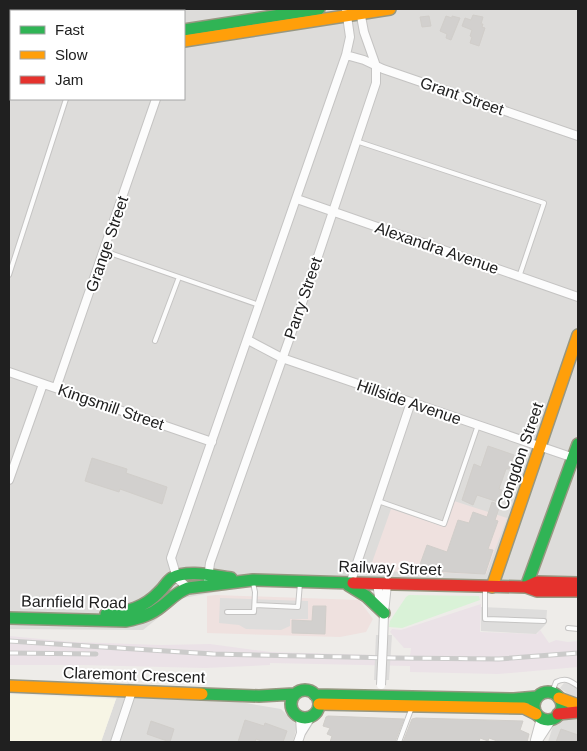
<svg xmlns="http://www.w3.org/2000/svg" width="587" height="751" viewBox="0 0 587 751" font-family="Arial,sans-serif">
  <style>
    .residential { fill: #dddcda }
    .commercial { fill: #efe1df }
    .industrial { fill: #ebe2e7 }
    .education { fill: #f7f5e5 }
    .park { fill: #d9f2d7 }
    .parking { fill: #dedddc }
    .pier { fill: #dddcdb }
    .building { fill: #d2d0ce; stroke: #d1ceca }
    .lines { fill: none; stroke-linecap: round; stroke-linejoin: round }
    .lane-casing { stroke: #c5c4c3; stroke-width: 6 }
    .street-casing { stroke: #c5c4c3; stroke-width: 10 }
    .fast-casing { stroke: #979781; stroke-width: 14 }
    .slow-casing { stroke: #979781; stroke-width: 14 }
    .jam-casing { stroke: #979781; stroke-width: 14 }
    .lane { stroke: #fcfcfc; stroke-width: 4 }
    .street { stroke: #fcfcfc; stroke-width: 8 }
    .fast { stroke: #30b455; stroke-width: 11 }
    .slow { stroke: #ff9f0a; stroke-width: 11 }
    .jam { stroke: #e5322d; stroke-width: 11 }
    .rail-casing { stroke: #cbcbca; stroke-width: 5 }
    .rail { stroke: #fff; stroke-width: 3; stroke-dasharray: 9; stroke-linecap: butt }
    .street-bridge-casing { stroke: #c5c4c3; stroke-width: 10; stroke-linecap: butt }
    .street-bridge { stroke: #fcfcfc; stroke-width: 8 }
    .labels { text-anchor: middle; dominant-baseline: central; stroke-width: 4; stroke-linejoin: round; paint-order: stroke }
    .street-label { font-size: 16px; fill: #202020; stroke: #fff }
  </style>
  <rect width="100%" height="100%" fill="#eeece9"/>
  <!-- residential -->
  <path class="residential" d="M78 9H578V594L377 583 250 586 183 598 143 630 9 629V43H11V99H184V11H79Z
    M128 683 281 709 297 725 293 742H101L116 699Z
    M560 719H578V742H548L553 726Z"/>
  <!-- commercial -->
  <path class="commercial" d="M454 501 507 518 486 574 369 571 391 509 445 527Z
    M216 595 359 600 373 619 366 632 340 637 207 633V596Z"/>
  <!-- industrial -->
  <path class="industrial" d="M481 604 480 632 537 634 540 630 549 643 556 640 568 642 578 641V667L498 674 410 672V666L270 663V665L205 668 81 665H9V636L72 642 161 645 210 644 270 652 410 656 411 648H404L390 632 392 629 401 630Z"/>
  <!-- education -->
  <path class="education" d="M9 9H78L79 11H11V43H9Z
    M9 694 116 699 101 742H9Z"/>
  <!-- park -->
  <path class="park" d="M409 595 479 596 480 600 402 628 389 627 390 621 406 597Z"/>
  <!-- parking -->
  <path class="parking" d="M220 598 308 601V619H290V626L281 630 246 629 239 625 219 623Z
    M481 607 547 610 546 624 536 634 481 631Z
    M578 682V698L568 694 560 688 564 683Z"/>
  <!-- pier -->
  <path class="pier" d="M376 635H392L389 680H374Z"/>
  <!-- building -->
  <path class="building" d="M473 15 483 17 481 24H483L482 27 485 28 479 46 470 43 472 37 470 36 472 30 462 26 465 18 471 20Z
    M429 16 431 26 422 27 420 17Z
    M446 16 452 18V16L460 18 451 40 446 38 447 34 440 31Z
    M488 446 514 455 509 469H506L499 489 502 490 498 502 477 495 473 505 462 500 474 464 481 467Z
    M92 458 127 469 126 473 167 487 162 504 120 489 119 492 85 481Z
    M492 502 500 505 495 520 498 521 488 549 493 550 485 574 428 571 427 573 418 570 427 545 447 552 458 520 469 523 473 512 487 517Z
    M313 606H326L325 634 292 633V620L312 621Z
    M328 716 354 717 404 719 395 742H330L332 736 327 734 330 728 323 726 326 717Z
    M416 718 523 721 520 730 529 734 527 742H500L489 738 488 741 480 738 479 742H403L412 719Z
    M245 720 264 726 265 723 287 731 283 742H264L256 739 255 742H238Z
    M151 721 174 729 170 742 147 734Z
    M561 729 578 735V742H556Z"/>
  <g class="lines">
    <defs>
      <path id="lane" d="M356 141 544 203 519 277
        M104 251 259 305
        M9 275 66 99
        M155 341 179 277
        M378 501 444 524 478 425
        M485 587V619L544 621
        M255 605 298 607 300 583
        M227 612H254L255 592 253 583
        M568 628 578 629
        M552 692 556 682C566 677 570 681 578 686
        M399 742 412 707"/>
      <path id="street" d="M88 9 89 11
        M346 55 364 60 383 69 578 136
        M297 199 578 297
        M248 340 282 358 574 458
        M9 372 212 442
        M56 388 156 99
        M9 480 43 384
        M208 579 210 563 307 289 376 83V66L364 32 360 11
        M377 583 380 603 383 611
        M350 584 411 402
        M188 588 177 578 171 558 346 55 350 37 346 9
        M383 642 384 613 387 584
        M300 717 301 733
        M535 740 541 718
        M115 742 132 691
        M298 742 301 733 311 717
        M537 742 552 719"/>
      <path id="fast" d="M184 30 319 9
        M9 54H11
        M348 585 366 596 384 613
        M526 587 578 444
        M106 614C127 612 144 608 159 592 164 588 167 581 172 578 188 569 214 576 231 578
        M9 618 126 621C140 618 151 615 162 606 171 599 177 592 188 588L253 580 353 583
        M291 704a14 14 0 1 1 28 0a14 14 0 1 1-28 0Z
        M534 706a14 14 0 1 1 28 0a14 14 0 1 1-28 0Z
        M202 694 259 696 294 694
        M315 695 514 699 537 697"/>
      <path id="slow" d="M184 41 390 9
        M9 65 11 64
        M492 587 578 335
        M9 686 202 694
        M559 698 578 705
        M319 704 524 708 536 714"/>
      <path id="jam" d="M353 583 526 587 537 591H578
        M526 587 537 582 578 583
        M558 714 578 712"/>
    </defs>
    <!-- lane casing -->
    <use href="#lane" class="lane-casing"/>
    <!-- street casing -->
    <use href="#street" class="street-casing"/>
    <!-- fast casing -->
    <use href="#fast" class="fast-casing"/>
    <!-- slow casing -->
    <use href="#slow" class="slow-casing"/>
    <!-- jam casing -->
    <use href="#jam" class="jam-casing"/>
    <!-- lane -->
    <use href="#lane" class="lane"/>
    <!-- street -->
    <use href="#street" class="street"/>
    <!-- fast -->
    <use href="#fast" class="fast"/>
    <!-- slow -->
    <use href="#slow" class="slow"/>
    <!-- jam -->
    <use href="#jam" class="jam"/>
    <defs>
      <path id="rail" d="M9 641 213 654 394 658 499 659 578 653
        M9 653 96 654"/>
    </defs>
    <!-- rail casing -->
    <use href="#rail" class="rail-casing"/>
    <!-- rail -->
    <use href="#rail" class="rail"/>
    <defs>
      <path id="street-bridge" d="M381 685 383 642"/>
    </defs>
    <!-- street-bridge casing -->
    <use href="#street-bridge" class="street-bridge-casing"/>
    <!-- street-bridge -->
    <use href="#street-bridge" class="street-bridge"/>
  </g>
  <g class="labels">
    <!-- street labels -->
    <g class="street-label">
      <text transform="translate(462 96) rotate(19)">Grant Street</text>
      <text transform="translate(107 244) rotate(-71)">Grange Street</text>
      <text transform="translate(437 248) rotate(19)">Alexandra Avenue</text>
      <text transform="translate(303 298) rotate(-71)">Parry Street</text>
      <text transform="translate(409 402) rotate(19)">Hillside Avenue</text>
      <text transform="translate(111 407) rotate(19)">Kingsmill Street</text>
      <text transform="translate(520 456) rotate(-71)">Congdon Street</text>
      <text transform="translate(390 568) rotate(2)">Railway Street</text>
      <text transform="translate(74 602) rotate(1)">Barnfield Road</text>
      <text transform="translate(134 675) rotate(2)">Claremont Crescent</text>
    </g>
  </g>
  <!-- border -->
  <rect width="587" height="751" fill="none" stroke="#202020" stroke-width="20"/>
  <!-- legend -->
  <rect x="10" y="10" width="175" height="90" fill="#ffffff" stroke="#a6a6a6"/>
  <rect x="20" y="26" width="25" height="8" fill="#30b455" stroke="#a6a6a6"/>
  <text x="55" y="35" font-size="15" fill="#202020">Fast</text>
  <rect x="20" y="51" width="25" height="8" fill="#ff9f0a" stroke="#a6a6a6"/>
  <text x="55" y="60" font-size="15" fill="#202020">Slow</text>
  <rect x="20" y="76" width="25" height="8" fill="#e5322d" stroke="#a6a6a6"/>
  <text x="55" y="85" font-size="15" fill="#202020">Jam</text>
</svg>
